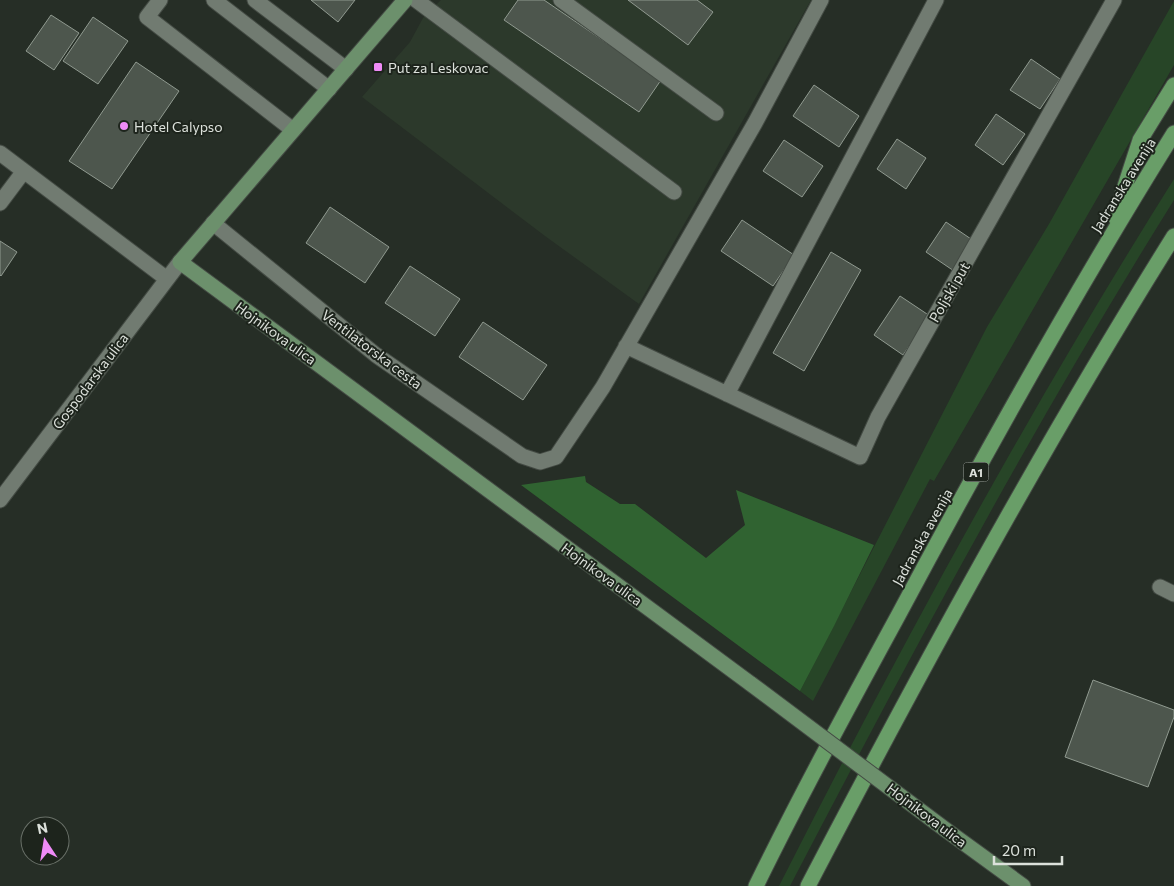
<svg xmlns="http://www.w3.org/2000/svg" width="1174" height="886" viewBox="0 0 1174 886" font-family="Commissioner,sans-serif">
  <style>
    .built { fill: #2c392b }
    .green { fill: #274527 }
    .forest { fill: #306331 }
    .building { fill: #4d564d; stroke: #909a90 }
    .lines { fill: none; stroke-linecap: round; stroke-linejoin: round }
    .minor-casing { stroke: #444b44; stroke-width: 17 }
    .major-casing { stroke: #444b44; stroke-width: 17 }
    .highway-casing { stroke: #444b44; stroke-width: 17 }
    .minor { stroke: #717b71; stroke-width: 15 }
    .major { stroke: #6c906c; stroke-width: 15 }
    .highway { stroke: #699e68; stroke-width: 15 }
    .major-bridge-casing { stroke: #444b44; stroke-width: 17; stroke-linecap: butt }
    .major-bridge { stroke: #6c906c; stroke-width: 15 }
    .poi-dot { fill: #ef8bf7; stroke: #1d241c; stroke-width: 2 }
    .labels { text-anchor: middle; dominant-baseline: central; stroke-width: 4; stroke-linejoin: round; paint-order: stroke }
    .shield { fill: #1d241c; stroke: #a3a8a2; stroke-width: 1 }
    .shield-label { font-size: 12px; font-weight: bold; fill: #dce1db }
    .poi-label { font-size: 14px; fill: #dce1db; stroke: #1d241c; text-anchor: start }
    .street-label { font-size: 14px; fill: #dce1db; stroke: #1d241c }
  </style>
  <rect width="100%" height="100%" fill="#262e26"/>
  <!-- built -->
  <path class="built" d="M441 0H811L639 304 545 236 362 97 410 42 423 18Z"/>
  <!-- green -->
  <path class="green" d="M1174 1V65L934 481 930 479 813 701 800 691 987 327 1049 224Z
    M1174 179V200C1035 422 911 654 790 886H779C901 645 1030 408 1174 179Z"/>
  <!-- forest -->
  <path class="forest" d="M585 476 586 482 620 504H635L706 558 745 525 736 490 874 545 834 626 800 691 521 485Z"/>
  <!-- building -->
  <path class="building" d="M311 0H355L338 22Z
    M518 0H544L661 80 639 112 504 20Z
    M628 0H697L713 12 688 45Z
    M51 15 79 33 54 70 26 51Z
    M93 17 128 41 98 84 63 61Z
    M1031 59 1060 79 1040 109 1010 90Z
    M136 62 179 91 112 189 69 161Z
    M814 85 859 116 839 147 793 116Z
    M996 114 1025 134 1003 165 975 145Z
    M897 139 926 158 906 189 877 169Z
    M784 140 823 166 802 197 763 171Z
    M330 207 389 247 365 283 306 243Z
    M742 220 794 255 773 286 721 251Z
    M946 222 974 241 954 271 926 252Z
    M0 241 17 252 1 276 0 275Z
    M831 252 861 270 804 371 773 353Z
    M410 266 460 299 435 336 385 303Z
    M900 296 930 316 903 355 874 335Z
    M483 322 547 365 523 400 459 357Z
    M1093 680 1174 710V717L1148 787 1065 757Z"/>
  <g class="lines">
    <defs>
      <path id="minor" d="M160 0 147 17 293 130
        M214 0 329 89
        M255 0 346 69
        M416 0 674 192
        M561 0 716 113
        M0 153 167 279
        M0 203 24 171
        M213 223 376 355 522 456 540 462 556 457 603 387 755 123 821 0
        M626 346 860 457 878 417 1114 0
        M727 394 936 0
        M0 500 180 262
        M1160 587 1174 594"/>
      <path id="major" d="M405 0 180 262 751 684
        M946 830 1023 886"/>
      <path id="highway" d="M1115 217 1140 140 1174 85
        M756 886C801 794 850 704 899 614 986 451 1076 290 1174 133
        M808 886C923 666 1042 447 1174 236"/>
    </defs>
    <!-- minor casing -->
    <use href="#minor" class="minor-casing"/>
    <!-- major casing -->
    <use href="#major" class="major-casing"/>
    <!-- highway casing -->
    <use href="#highway" class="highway-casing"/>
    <!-- minor -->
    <use href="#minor" class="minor"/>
    <!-- major -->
    <use href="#major" class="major"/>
    <!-- highway -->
    <use href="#highway" class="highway"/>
    <defs>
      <path id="major-bridge" d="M751 684 946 830"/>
    </defs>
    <!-- major-bridge casing -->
    <use href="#major-bridge" class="major-bridge-casing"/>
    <!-- major-bridge -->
    <use href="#major-bridge" class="major-bridge"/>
  </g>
  <!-- markers -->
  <g class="poi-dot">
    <rect x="373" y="62" width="10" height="10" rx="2.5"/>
    <circle cx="124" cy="126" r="5"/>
  </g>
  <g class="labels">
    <!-- shield labels -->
    <rect class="shield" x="963.5" y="462.5" width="25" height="19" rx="4"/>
    <g class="shield-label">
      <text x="976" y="472">A1</text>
    </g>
    <!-- poi labels -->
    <g class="poi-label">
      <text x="388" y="67">Put za Leskovac</text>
      <text x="134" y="126">Hotel Calypso</text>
    </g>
    <!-- street labels -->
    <g class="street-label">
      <text transform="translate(1123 185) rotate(-58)">Jadranska avenija</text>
      <text transform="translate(949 292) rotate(-60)">Poljski put</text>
      <text transform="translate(276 333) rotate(36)">Hojnikova ulica</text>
      <text transform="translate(372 349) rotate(37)">Ventilatorska cesta</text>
      <text transform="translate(90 381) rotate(-53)">Gospodarska ulica</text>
      <text transform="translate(922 537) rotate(-61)">Jadranska avenija</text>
      <text transform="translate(602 574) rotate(36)">Hojnikova ulica</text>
      <text transform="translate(927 815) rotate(37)">Hojnikova ulica</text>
    </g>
  </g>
  <!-- north arrow -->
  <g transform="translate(45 841) rotate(348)"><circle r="24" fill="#1d241c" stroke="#697068"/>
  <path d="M0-4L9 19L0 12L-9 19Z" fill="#ef8bf7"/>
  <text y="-8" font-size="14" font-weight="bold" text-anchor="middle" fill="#dce1db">N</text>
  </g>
  <!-- scale -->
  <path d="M994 856v8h68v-8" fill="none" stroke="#dce1db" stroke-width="2.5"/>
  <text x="1002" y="856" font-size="15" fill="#dce1db" stroke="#1d241c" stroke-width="4" paint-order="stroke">20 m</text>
</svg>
